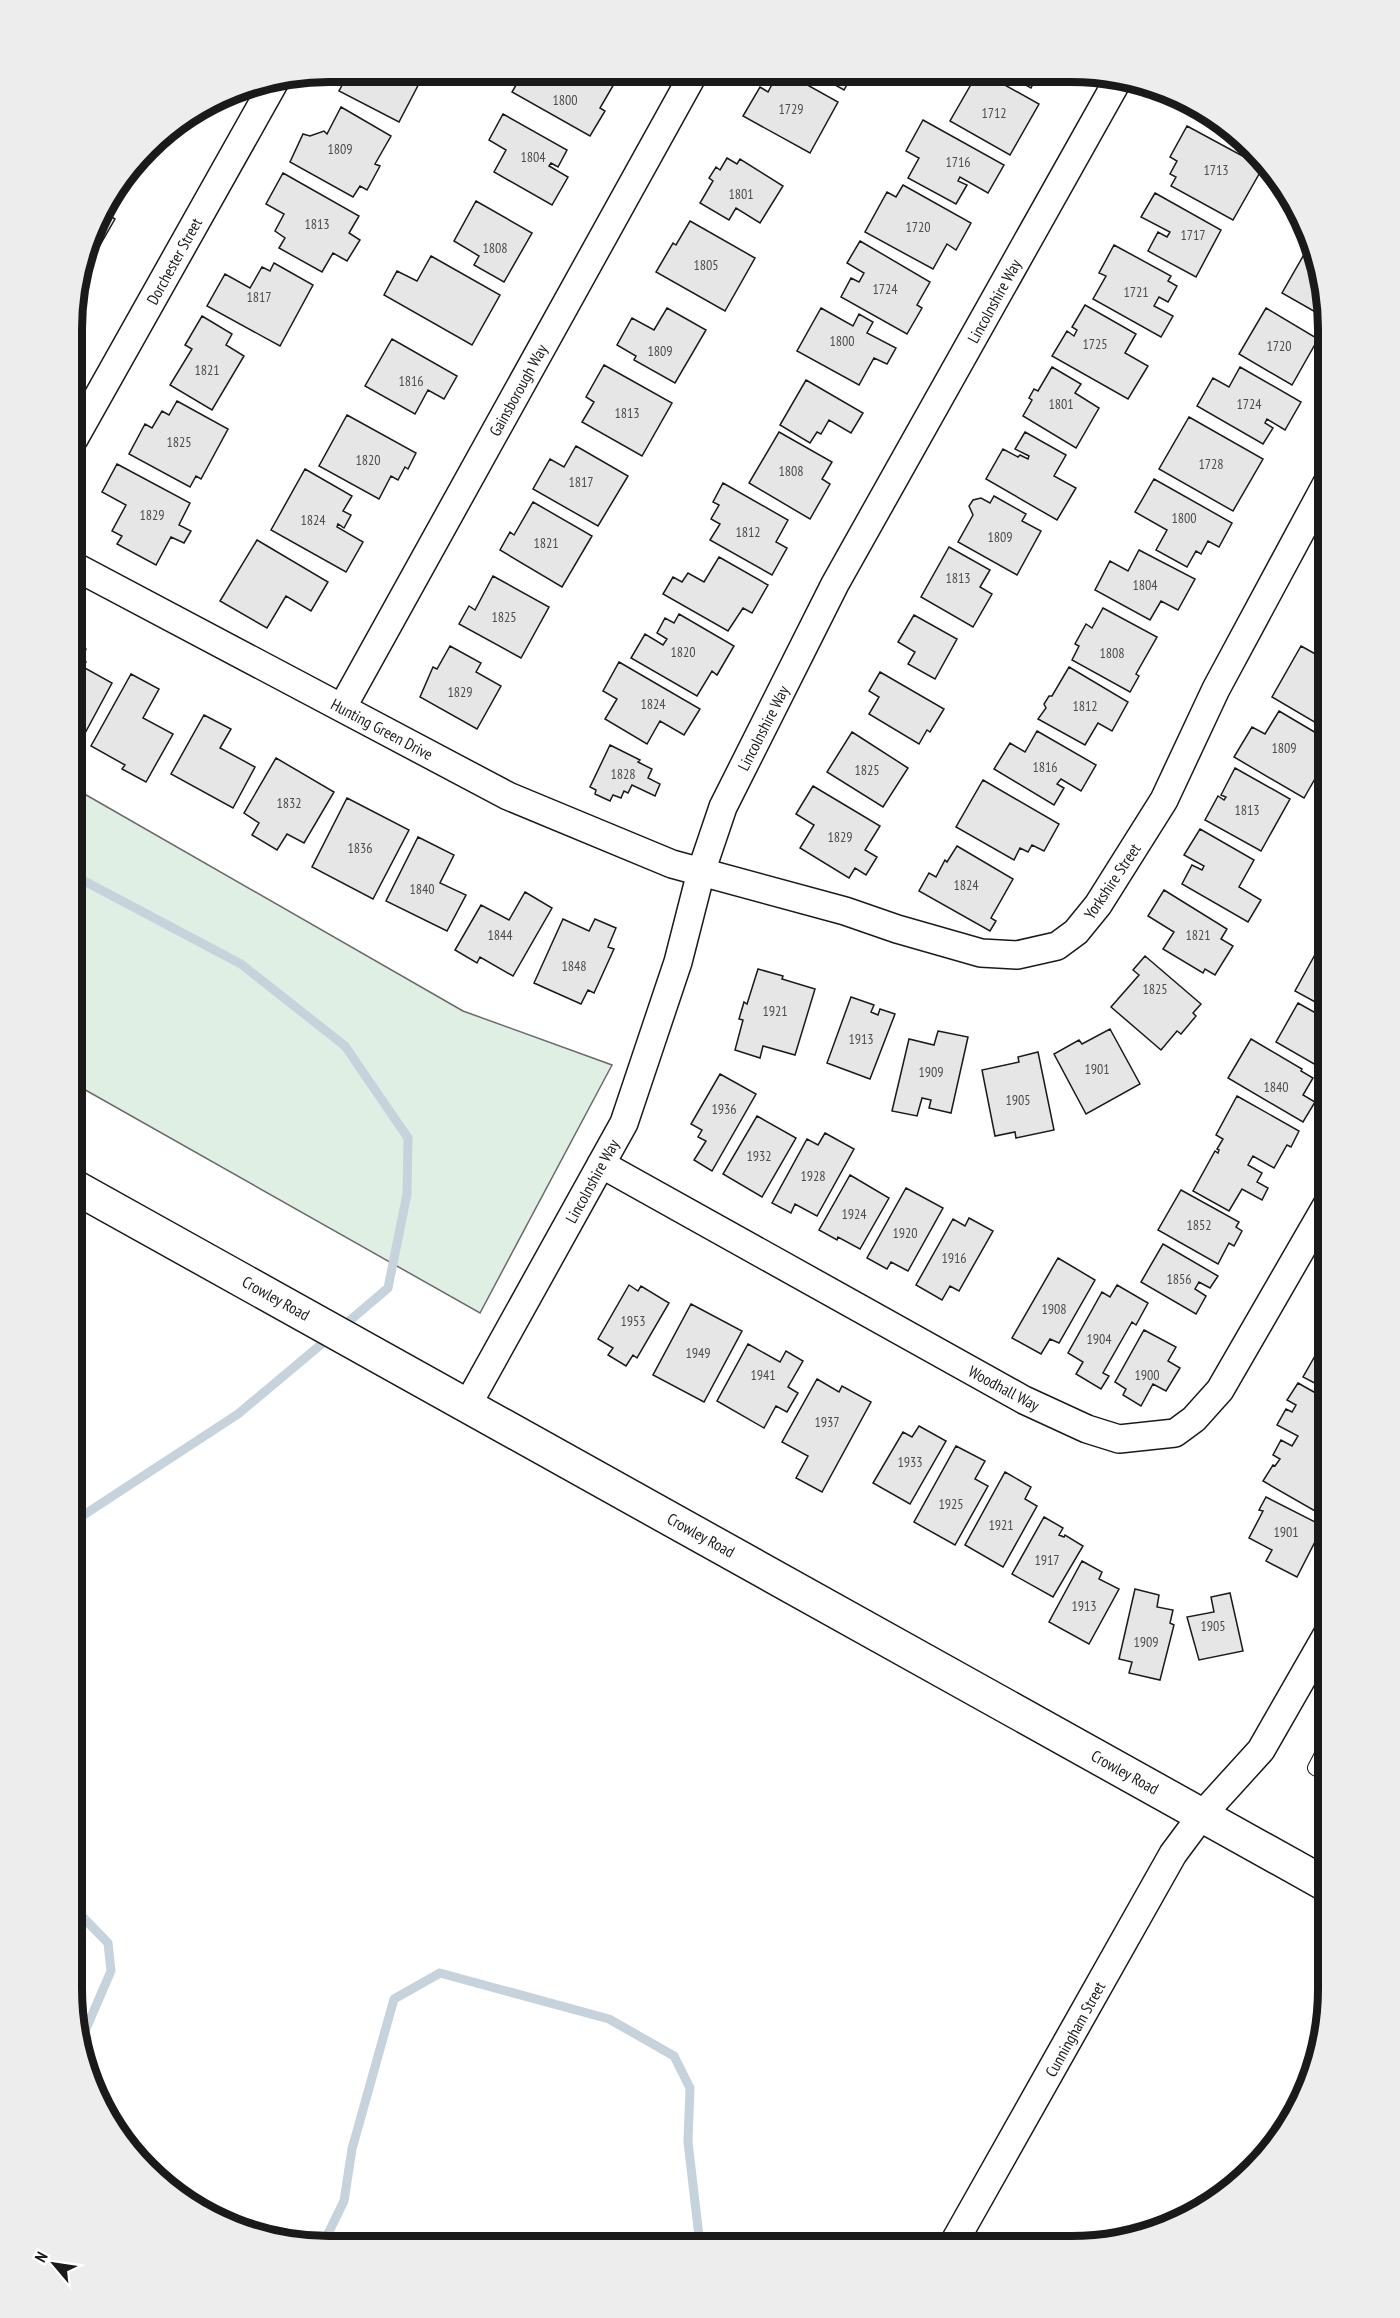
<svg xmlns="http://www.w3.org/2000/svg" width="1400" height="2318" viewBox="0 0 1400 2318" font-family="'PT Sans Narrow',sans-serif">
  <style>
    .green { fill: #e0efe3; stroke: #6a6a6a; stroke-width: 1.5 }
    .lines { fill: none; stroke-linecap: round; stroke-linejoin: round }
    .stream { stroke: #c6d2dc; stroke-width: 9 }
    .building { fill: #e6e6e6; stroke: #1a1a1a; stroke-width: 1.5 }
    .lane-casing { stroke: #1a1a1a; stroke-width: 16 }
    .street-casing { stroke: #1a1a1a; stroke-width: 30 }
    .secondary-casing { stroke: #1a1a1a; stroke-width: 36 }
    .lane { stroke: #fff; stroke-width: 14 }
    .street { stroke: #fff; stroke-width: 27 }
    .secondary { stroke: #fff; stroke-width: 33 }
    .labels { text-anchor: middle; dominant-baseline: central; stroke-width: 4.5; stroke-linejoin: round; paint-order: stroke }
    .number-label { font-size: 14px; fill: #4d4d4d }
    .street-label { font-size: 16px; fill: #1a1a1a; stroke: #fff }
    .rim { fill: none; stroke: #1a1a1a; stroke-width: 8 }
  </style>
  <rect width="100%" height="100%" fill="#fff"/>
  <!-- green -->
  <path class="green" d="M74 788 463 1011 612 1065 480 1313 73 1083Z"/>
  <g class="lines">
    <!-- stream -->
    <path class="stream" d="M73 875 241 964 345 1046 408 1138 407 1194 388 1288 341 1328
      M73 1522 238 1414 330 1337
      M72 1906 108 1943 111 1971 82 2038
      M323 2244 344 2201 352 2149 394 1999 440 1973 609 2019 674 2056 690 2088 688 2142 700 2245"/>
  </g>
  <!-- building -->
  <path class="building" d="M349 72 360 73 425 72 399 122 339 91Z
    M523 73H594L614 84 600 108 605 111 590 136 512 92Z
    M778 73H786L838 102 810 153 743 116 760 87 768 92Z
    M814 73 853 74 844 90Z
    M977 74H985L1039 104 1010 155 950 121Z
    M1006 74H1043L1037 84 1034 82 1031 88Z
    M341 107 391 136 375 164 380 166 367 190 360 186 353 197 290 162 303 134 310 136 324 131 327 134Z
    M503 114 567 150 558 167 551 163 549 166 568 177 552 205 494 172 506 150 489 140Z
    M1207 114 1228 125 1247 145 1203 121Z
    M923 120 1004 165 988 193 960 177 958 181 967 185 956 204 908 178 919 158 906 151Z
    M1187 126 1263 167 1233 220 1171 186 1176 177 1170 174 1177 161 1170 157Z
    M727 158 737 164 740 159 783 186 760 223 736 208 729 220 700 203 713 181 709 178 716 167 720 170Z
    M283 173 359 216 349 233 360 240 347 261 333 253 322 272 279 248 285 238 275 231 284 214 266 204Z
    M903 185 971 223 956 250 947 244 933 269 865 232 887 192 896 197Z
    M1155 193 1221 230 1196 277 1148 251 1158 232 1167 237 1170 232 1141 217Z
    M476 201 532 233 504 282 474 265 479 256 454 241Z
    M102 211 115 219 100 245 91 240Z
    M1299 214 1305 226 1296 220Z
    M690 221 755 258 725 311 656 272 673 243 676 245Z
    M860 241 930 282 917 305 922 308 907 334 841 297 851 278 859 282 864 273 847 263Z
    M1114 245 1171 276 1168 281 1177 286 1168 302 1159 297 1154 306 1173 316 1161 337 1093 299 1106 276 1099 273Z
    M1306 251 1313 255 1326 318 1282 293Z
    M431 256 500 295 472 345 384 295 397 271 417 281Z
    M274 263 313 285 280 346 207 306 225 274 250 288 262 267 270 271Z
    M1085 305 1136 334 1125 353 1148 366 1128 399 1052 356 1067 331 1074 336 1077 330 1072 327Z
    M667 308 706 330 675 383 634 360 636 356 617 345 632 318 654 330Z
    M821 308 853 326 859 314 873 322 867 333 896 348 887 364 874 358 859 385 797 351Z
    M1266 308 1318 339 1292 385 1239 354Z
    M202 316 232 334 226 345 244 356 212 410 170 385 192 349 185 345Z
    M392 339 457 376 444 399 428 390 415 414 365 386Z
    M604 365 672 403 642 456 582 422 594 402 586 397Z
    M1052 367 1081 384 1075 393 1099 408 1076 448 1023 416 1032 400 1029 398 1034 389 1038 391Z
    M1240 367 1301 402 1285 430 1267 419 1265 423 1273 428 1263 444 1197 406 1213 378 1229 387Z
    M806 380 863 413 851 433 829 420 821 434 817 432 810 443 780 425Z
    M177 401 228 429 201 479 196 476 190 487 129 454 145 424 152 428 162 411 169 415Z
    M347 415 416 453 408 469 405 467 398 480 391 476 379 499 319 466Z
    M1189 417 1263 459 1233 511 1159 469Z
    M779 432 832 462 822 479 830 484 810 519 749 483Z
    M1025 432 1066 455 1054 476 1076 488 1057 520 986 479 1003 449 1018 457 1020 455 1028 459 1029 456 1015 449Z
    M576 446 628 476 598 526 533 489 550 459 564 467Z
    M117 464 190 503 179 525 191 531 184 543 171 537 156 565 117 544 122 536 112 531 126 505 102 492Z
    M305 469 352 496 343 511 351 515 344 528 338 524 337 527 363 542 346 572 271 530Z
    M1154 479 1232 523 1219 547 1208 541 1201 554 1196 551 1187 567 1156 550 1167 530 1135 512Z
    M723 483 788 520 776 542 787 548 772 575 710 540 720 524 711 519 719 505 713 502Z
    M994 496 1026 514 1022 521 1041 531 1017 575 958 542 973 515 969 506 973 500 981 498 990 503Z
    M533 502 592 536 562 587 500 550 510 532 514 535Z
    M257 540 328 582 311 611 286 596 267 628 220 601Z
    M949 547 990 570 980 587 992 594 973 627 921 597Z
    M1139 550 1195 579 1178 610 1161 601 1150 620 1095 590 1110 561 1128 571Z
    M719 557 768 585 752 613 743 608 728 631 663 594 673 577 682 582 688 573 704 582Z
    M493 576 549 607 521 658 459 624 469 606 475 610Z
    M1328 595V652L1315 645 1326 623 1316 617Z
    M1103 608 1157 637 1136 674 1139 676 1130 692 1072 660 1079 646 1075 644 1086 624 1092 628Z
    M679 614 734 646 717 675 712 671 697 696 631 658 645 634 663 645 667 639 657 633 665 618 674 623Z
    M914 615 957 639 935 679 908 664 915 652 898 642Z
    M74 642 86 649 81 659 86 662 83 667 112 683 84 735 74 729Z
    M450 646 481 663 476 672 501 686 477 729 420 697 433 667 437 669Z
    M1301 646 1328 661V730L1272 697Z
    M619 662 700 709 684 735 660 721 647 744 605 719 617 699 603 691Z
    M1069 667 1128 702 1112 731 1098 723 1085 745 1038 719 1046 708 1044 704 1049 696H1052Z
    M880 672 944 709 930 732 927 730 919 744 869 714 879 697 869 691Z
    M131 674 159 689 143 718 173 734 146 782 122 769 125 765 91 746Z
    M1279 711 1328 740V756L1304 798 1234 757 1252 727 1265 734Z
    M204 715 231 729 220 748 255 767 233 808 171 774Z
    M1037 731 1096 765 1081 791 1061 779 1057 784 1064 788 1054 805 994 769 1010 743 1025 752Z
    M852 732 908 768 883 807 827 772Z
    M610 745 640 760 638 762 652 769 648 778 660 784 655 796 632 785 628 793 624 791 621 798 613 795 610 801 595 794 596 790 590 787Z
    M276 758 334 792 304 843 287 834 277 850 252 835 259 823 244 813Z
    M1235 768 1290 799 1261 851 1205 820 1218 796 1224 800 1226 797 1221 795Z
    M983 780 1059 824 1044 851 1032 845 1028 852 1020 848 1014 860 956 827Z
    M813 786 880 826 865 850 877 857 866 875 855 868 849 878 800 848 814 825 796 814Z
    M347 798 409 830 373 899 312 867Z
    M1200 829 1254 860 1239 887 1261 900 1248 922 1182 884 1192 865 1202 870 1204 866 1184 855Z
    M418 837 454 855 440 883 466 895 447 931 386 901Z
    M957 846 1013 879 991 918 996 921 990 931 919 891 929 873 936 877 945 860 947 862Z
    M1164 890 1227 929 1221 939 1233 946 1215 975 1205 969 1203 973 1163 949 1174 932 1148 916Z
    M525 892 552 908 513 976 480 957 477 963 455 950 481 905 509 920Z
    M563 919 589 931 595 919 616 928 608 947 614 949 594 993 588 990 581 1004 534 983Z
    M1317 951 1328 957V1009L1295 991Z
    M1145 956 1201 1004 1193 1013 1196 1016 1181 1034 1177 1031 1161 1050 1111 1007 1139 975 1133 970Z
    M758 969 783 976 782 979 815 989 795 1055 763 1046 760 1058 735 1050 743 1020 739 1019 744 1002 747 1004Z
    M851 997 874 1005 871 1012 878 1015 880 1009 895 1014 870 1079 827 1063Z
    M1298 1003 1328 1020V1072L1276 1042Z
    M1110 1029 1140 1084 1086 1114 1054 1054 1079 1040 1082 1044Z
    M938 1031 968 1037 951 1113 929 1108 931 1100 922 1098 917 1116 892 1111 909 1039 934 1045Z
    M1251 1039 1302 1069 1301 1071 1313 1078 1303 1095 1315 1102 1303 1122 1228 1078Z
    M1038 1052 1054 1130 1016 1138 1015 1132 995 1136 982 1070 1019 1062 1018 1057Z
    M720 1074 756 1094 712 1171 694 1160 706 1141 698 1137 702 1130 691 1124Z
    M1237 1096 1299 1131 1291 1147 1287 1145 1274 1168 1253 1156 1248 1165 1262 1173 1257 1182 1268 1188 1262 1200 1242 1189 1229 1211 1193 1191 1215 1151 1218 1153 1219 1150 1217 1149 1223 1139 1216 1135Z
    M757 1116 796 1138 762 1197 723 1174Z
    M825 1133 854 1149 817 1216 795 1204 791 1213 772 1203 807 1139 818 1145Z
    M850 1175 889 1198 860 1249 838 1237 837 1240 819 1230Z
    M906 1188 943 1208 908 1271 891 1262 887 1269 867 1258Z
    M1181 1190 1239 1222 1236 1227 1242 1231 1234 1246 1229 1243 1218 1264 1158 1230Z
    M969 1218 993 1231 959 1291 950 1286 942 1300 916 1285 953 1219 965 1226Z
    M1163 1244 1218 1276 1210 1288 1199 1282 1195 1289 1206 1296 1196 1314 1141 1282Z
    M1058 1258 1095 1280 1059 1343 1050 1339 1041 1354 1012 1338Z
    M629 1285 638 1291 641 1286 669 1303 637 1358 633 1355 626 1366 608 1355 613 1348 598 1339Z
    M1117 1285 1148 1303 1136 1325 1132 1322 1103 1373 1109 1376 1101 1389 1076 1374 1083 1362 1068 1353 1102 1292 1110 1297Z
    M691 1304 742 1331 704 1402 653 1375Z
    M1144 1330 1176 1347 1168 1361 1180 1368 1166 1391 1153 1384 1141 1406 1123 1395 1126 1389 1115 1382Z
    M748 1344 780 1362 786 1351 803 1361 788 1387 798 1393 787 1412 776 1406 764 1428 717 1401Z
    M1315 1356 1326 1362 1328 1360V1390L1303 1377Z
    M817 1379 839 1392 842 1386 871 1402 822 1492 796 1478 808 1456 782 1442Z
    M1298 1383 1328 1400V1505L1322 1515 1263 1481 1273 1465 1275 1466 1280 1459 1273 1455 1281 1440 1292 1446 1298 1436 1277 1425 1286 1409 1292 1412 1296 1405 1287 1400Z
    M919 1426 946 1441 910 1504 873 1483 903 1432 912 1437Z
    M956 1446 985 1461 975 1479 988 1486 955 1545 914 1522Z
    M1005 1472 1031 1487 1025 1499 1037 1506 1003 1567 965 1545Z
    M1266 1497 1323 1526 1297 1577 1266 1561 1272 1550 1249 1538 1263 1511 1259 1510Z
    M1044 1517 1063 1528 1059 1535 1064 1537 1065 1535 1083 1546 1053 1597 1012 1574Z
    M1082 1561 1102 1572 1099 1579 1119 1589 1089 1644 1049 1622Z
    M1135 1589 1159 1595 1157 1607 1173 1610 1170 1623 1174 1625 1160 1680 1129 1673 1132 1662 1119 1659Z
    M1230 1593 1243 1651 1199 1660 1187 1617 1214 1612 1211 1597Z"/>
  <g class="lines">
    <defs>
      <path id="lane" d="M1328 1775 1315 1768 1328 1743"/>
      <path id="street" d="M74 439 274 83
        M74 566 508 796 672 864 845 911 897 929 981 953 1017 955 1057 946 1076 932 1098 905 1164 800 1216 689 1328 481
        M342 708 694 73
        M601 1164 1024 1400 1087 1429 1119 1439 1175 1433 1194 1419 1220 1390 1328 1203
        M468 1404 624 1123 678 962 701 872 723 807 835 584 1119 78
        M952 2246 1173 1854 1202 1815 1261 1750 1328 1633"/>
      <path id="secondary" d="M73 1186 1327 1885"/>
    </defs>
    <!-- lane casing -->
    <use href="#lane" class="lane-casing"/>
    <!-- street casing -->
    <use href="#street" class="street-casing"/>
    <!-- secondary casing -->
    <use href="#secondary" class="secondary-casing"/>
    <!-- lane -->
    <use href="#lane" class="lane"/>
    <!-- street -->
    <use href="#street" class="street"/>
    <!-- secondary -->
    <use href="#secondary" class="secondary"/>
  </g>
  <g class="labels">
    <!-- number labels -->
    <g class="number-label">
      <text x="565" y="100">1800</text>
      <text x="791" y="109">1729</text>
      <text x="994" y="113">1712</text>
      <text x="340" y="149">1809</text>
      <text x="533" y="157">1804</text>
      <text x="958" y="162">1716</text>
      <text x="1216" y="170">1713</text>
      <text x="741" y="194">1801</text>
      <text x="317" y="224">1813</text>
      <text x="918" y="227">1720</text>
      <text x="1193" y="235">1717</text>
      <text x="495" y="248">1808</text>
      <text x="706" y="265">1805</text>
      <text x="885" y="289">1724</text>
      <text x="1136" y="292">1721</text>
      <text x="259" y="297">1817</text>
      <text x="842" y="341">1800</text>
      <text x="1095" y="344">1725</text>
      <text x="1279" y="346">1720</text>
      <text x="660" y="351">1809</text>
      <text x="207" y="370">1821</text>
      <text x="411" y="381">1816</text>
      <text x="1061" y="404">1801</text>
      <text x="1249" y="404">1724</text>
      <text x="627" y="413">1813</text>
      <text x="179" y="442">1825</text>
      <text x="368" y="460">1820</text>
      <text x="1211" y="464">1728</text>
      <text x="791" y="471">1808</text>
      <text x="581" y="482">1817</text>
      <text x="152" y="515">1829</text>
      <text x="1184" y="518">1800</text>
      <text x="313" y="520">1824</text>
      <text x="748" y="532">1812</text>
      <text x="1000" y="537">1809</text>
      <text x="546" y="543">1821</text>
      <text x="958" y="578">1813</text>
      <text x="1145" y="585">1804</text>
      <text x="504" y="617">1825</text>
      <text x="683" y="652">1820</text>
      <text x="1112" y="653">1808</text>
      <text x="460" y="692">1829</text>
      <text x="653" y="704">1824</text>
      <text x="1085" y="706">1812</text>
      <text x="1284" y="748">1809</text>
      <text x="1045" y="767">1816</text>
      <text x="867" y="770">1825</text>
      <text x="623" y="774">1828</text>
      <text x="289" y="803">1832</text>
      <text x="1247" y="810">1813</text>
      <text x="840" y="837">1829</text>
      <text x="360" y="848">1836</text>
      <text x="966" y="885">1824</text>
      <text x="422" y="889">1840</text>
      <text x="500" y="935">1844</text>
      <text x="1198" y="935">1821</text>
      <text x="574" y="966">1848</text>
      <text x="1155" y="989">1825</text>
      <text x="775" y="1011">1921</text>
      <text x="861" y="1039">1913</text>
      <text x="1097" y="1069">1901</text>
      <text x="931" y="1072">1909</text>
      <text x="1276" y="1087">1840</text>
      <text x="1018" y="1100">1905</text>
      <text x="724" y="1109">1936</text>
      <text x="759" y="1156">1932</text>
      <text x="813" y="1176">1928</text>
      <text x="854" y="1214">1924</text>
      <text x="1199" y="1225">1852</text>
      <text x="905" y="1233">1920</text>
      <text x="954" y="1258">1916</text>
      <text x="1179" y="1279">1856</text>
      <text x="1054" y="1309">1908</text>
      <text x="633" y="1321">1953</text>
      <text x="1099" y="1339">1904</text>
      <text x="698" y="1353">1949</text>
      <text x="763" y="1375">1941</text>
      <text x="1147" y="1375">1900</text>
      <text x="827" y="1422">1937</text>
      <text x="910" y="1462">1933</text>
      <text x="951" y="1504">1925</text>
      <text x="1001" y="1525">1921</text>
      <text x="1286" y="1532">1901</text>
      <text x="1047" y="1560">1917</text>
      <text x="1084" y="1606">1913</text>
      <text x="1213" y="1626">1905</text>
      <text x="1146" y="1642">1909</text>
    </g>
    <!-- street labels -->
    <g class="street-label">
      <text transform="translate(174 261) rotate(-61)">Dorchester Street</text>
      <text transform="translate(994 301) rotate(-61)">Lincolnshire Way</text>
      <text transform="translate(518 390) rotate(-61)">Gainsborough Way</text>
      <text transform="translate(763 728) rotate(-63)">Lincolnshire Way</text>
      <text transform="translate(382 729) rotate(28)">Hunting Green Drive</text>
      <text transform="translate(1112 881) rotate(-56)">Yorkshire Street</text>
      <text transform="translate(592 1181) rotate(-61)">Lincolnshire Way</text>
      <text transform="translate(276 1298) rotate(29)">Crowley Road</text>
      <text transform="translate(1004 1388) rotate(28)">Woodhall Way</text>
      <text transform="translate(701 1535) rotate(29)">Crowley Road</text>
      <text transform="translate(1125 1772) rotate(29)">Crowley Road</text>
      <text transform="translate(1075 2029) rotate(-61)">Cunningham Street</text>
    </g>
  </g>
  <!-- crop -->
  <path d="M0 0H1400V2318H0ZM329 82H1071A247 247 0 0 1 1318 329V1989A247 247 0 0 1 1071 2236H329A247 247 0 0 1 82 1989V329A247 247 0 0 1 329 82Z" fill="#ededed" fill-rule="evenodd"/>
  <path class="rim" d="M329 82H1071A247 247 0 0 1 1318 329V1989A247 247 0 0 1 1071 2236H329A247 247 0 0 1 82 1989V329A247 247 0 0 1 329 82Z"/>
  <!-- north arrow -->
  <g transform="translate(54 2264) rotate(299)" stroke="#ffffff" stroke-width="4.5" paint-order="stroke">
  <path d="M0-4.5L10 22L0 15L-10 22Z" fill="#1a1a1a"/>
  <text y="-9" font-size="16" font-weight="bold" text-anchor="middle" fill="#1a1a1a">N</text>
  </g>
</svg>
